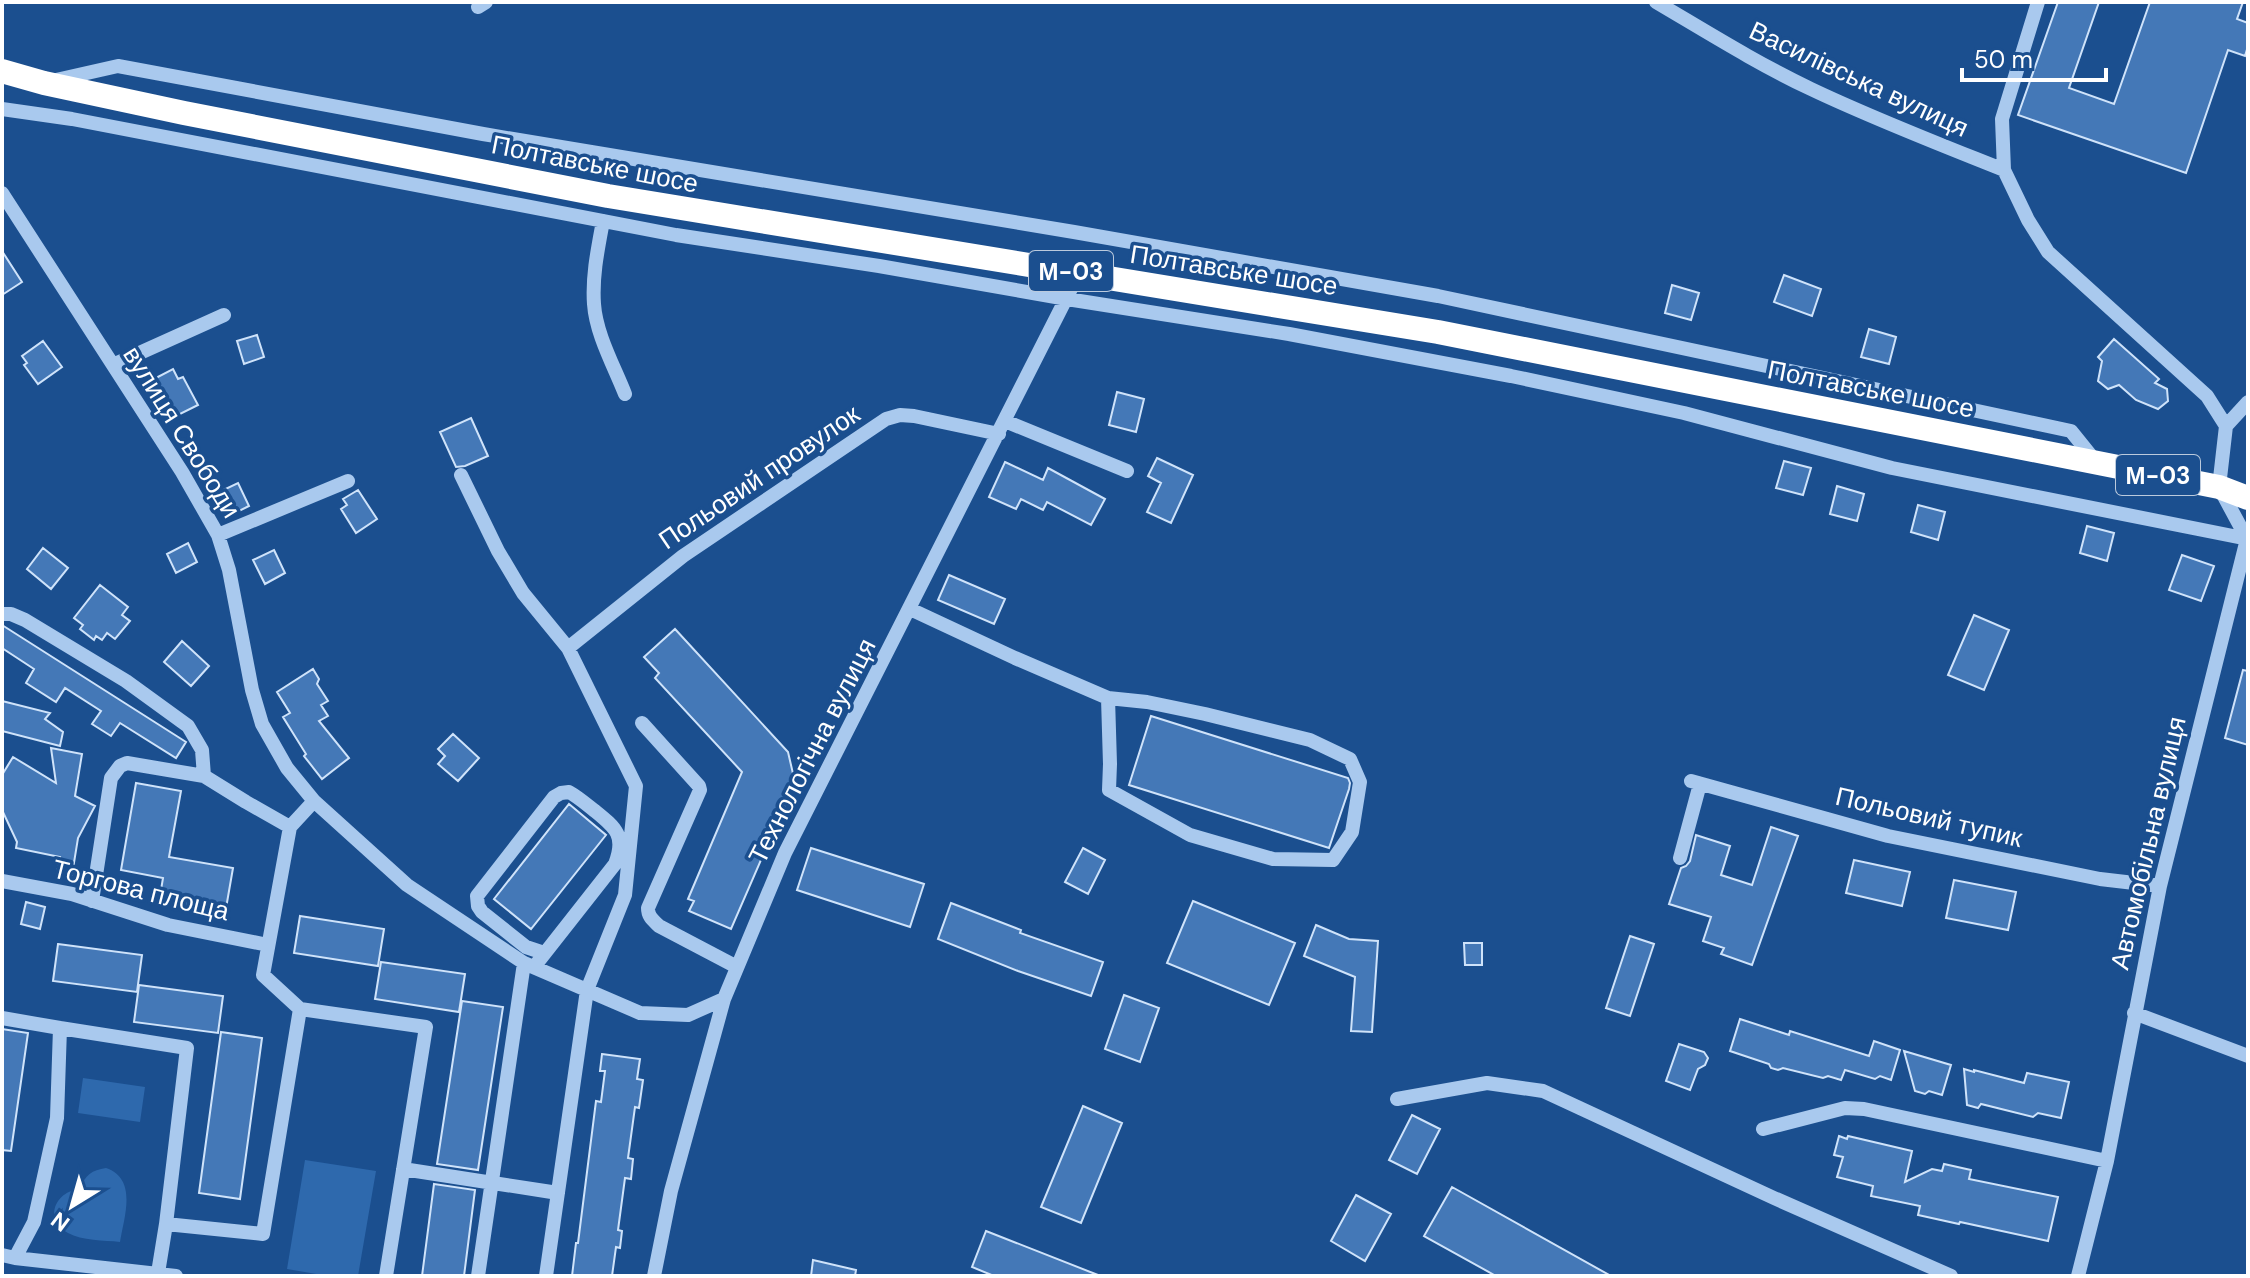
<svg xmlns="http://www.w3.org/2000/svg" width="2250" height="1278" viewBox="0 0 2250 1278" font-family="'DM Sans',sans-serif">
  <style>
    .green { fill: #2e69ad }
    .building { fill: #4478b7; stroke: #cfe3fa; stroke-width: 2 }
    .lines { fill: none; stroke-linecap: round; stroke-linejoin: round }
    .minor { stroke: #a9c9ee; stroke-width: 14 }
    .highway { stroke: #fff; stroke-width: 24 }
    .labels { text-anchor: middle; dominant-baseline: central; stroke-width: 7; stroke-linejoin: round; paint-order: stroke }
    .shield { fill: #1b4f8f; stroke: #bbcadd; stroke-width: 2 }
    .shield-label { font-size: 24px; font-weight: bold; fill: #fff }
    .street-label { font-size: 26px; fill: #fff; stroke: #1b4f8f }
  </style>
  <rect width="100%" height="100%" fill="#1b4f8f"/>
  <!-- green -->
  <path class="green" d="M83 1078 145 1087 140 1122 78 1113Z
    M305 1160 376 1171 358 1276H328L287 1269Z
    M106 1168C138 1179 124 1217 120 1242 104 1240 82 1241 68 1233 43 1220 55 1191 80 1189 85 1175 92 1170 106 1168Z"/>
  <!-- building -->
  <path class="building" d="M2058 2H2099L2069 88 2114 104 2150 2H2243L2237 19 2248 23V46L2245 56 2228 50 2186 173 2018 115Z
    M2 251 22 282 2 295Z
    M1784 275 1821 289 1812 316 1774 302Z
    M1672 285 1699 293 1691 320 1665 313Z
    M1869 329 1896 337 1889 364 1861 357Z
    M257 335 264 357 244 364 237 341Z
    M2114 339 2159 379 2155 383 2167 389 2168 401 2158 409 2136 400 2119 385 2108 389 2098 381 2102 361 2098 357Z
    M43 341 62 367 38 384 24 365 27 363 22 356Z
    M173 369 178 379 183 377 198 405 172 418 152 380Z
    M1117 392 1144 399 1136 432 1109 425Z
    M471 418 488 456 465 466 456 467 440 432Z
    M1157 458 1193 475 1171 523 1147 512 1161 483 1148 476Z
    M1784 461 1811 468 1803 495 1776 488Z
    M1005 462 1043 480 1048 468 1105 499 1091 525 1047 502 1043 510 1021 499 1016 509 989 497Z
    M238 483 249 506 227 517 215 494Z
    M1837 486 1864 494 1857 521 1830 514Z
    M358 490 377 519 356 533 341 509 347 505 343 499Z
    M1918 505 1945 512 1938 540 1911 532Z
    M2087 526 2114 533 2107 561 2080 553Z
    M188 543 197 562 176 573 167 554Z
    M43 548 68 568 51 589 27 569Z
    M274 550 285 573 265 584 253 560Z
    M2182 555 2214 566 2201 601 2169 590Z
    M949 575 1005 599 994 624 938 600Z
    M100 585 128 607 122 615 130 621 115 639 107 633 102 640 96 636 94 640 80 629 83 625 74 618Z
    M1974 615 2009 630 1984 690 1948 675Z
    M2 625 186 742 176 758 120 723 111 736 92 724 101 711 65 688 56 702 26 683 34 669 2 648Z
    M675 629 788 752 794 778 785 800H787L731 929 689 911 694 901 688 899 742 772 655 678 659 673 644 657Z
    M182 641 209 666 191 686 164 662Z
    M313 669 319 679 317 684 328 701 321 705 328 716 319 721 349 758 322 779 304 756 306 754 283 717 290 713 277 692Z
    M2243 670 2248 671V745L2225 738Z
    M2 701 50 713 45 719 63 732 60 746 2 731Z
    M1151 716 1348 778 1350 783 1349 789 1329 848 1129 785Z
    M453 734 479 758 458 781 438 764 445 756 438 749Z
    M51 748 82 754 75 796 95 806 78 838 72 875 57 873 60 857 16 848 17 842 2 810V775L13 757 56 783Z
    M136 783 181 791 169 857 233 868 225 914 159 902 163 878 121 870Z
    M569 804 606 835 531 929 494 899Z
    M1771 827 1798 836 1752 965 1721 954 1724 948 1703 941 1711 917 1669 904 1681 868 1686 866 1690 861 1696 835 1730 846 1721 875 1752 885Z
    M811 848 924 884 910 927 797 890Z
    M1083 848 1105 860 1088 894 1065 882Z
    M1854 860 1910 872 1902 906 1846 893Z
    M1954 880 2016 892 2008 930 1946 918Z
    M1193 901 1295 943 1269 1005 1167 963Z
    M26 902 45 907 40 929 21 924Z
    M951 903 1021 930 1020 933 1103 962 1091 996 1018 971 938 939Z
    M300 916 384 929 378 966 294 953Z
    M1316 925 1349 939 1378 941 1372 1032 1351 1031 1355 977 1304 956Z
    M1630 936 1654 944 1630 1016 1606 1008Z
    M1464 943H1482V965H1465Z
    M58 944 142 955 137 992 53 981Z
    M381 962 465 974 459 1012 375 999Z
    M139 985 223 996 218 1033 134 1022Z
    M1124 995 1159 1008 1140 1062 1105 1049Z
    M462 1001 503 1007 478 1170 437 1164Z
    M1740 1019 1789 1035 1790 1031 1869 1056 1874 1041 1900 1050 1891 1080 1880 1076 1875 1079 1845 1070 1841 1080 1828 1076 1823 1078 1783 1068 1778 1070 1771 1068 1769 1064 1730 1051Z
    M2 1029 28 1033 11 1151 2 1150Z
    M221 1032 262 1038 240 1199 199 1193Z
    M1679 1044 1704 1052 1708 1058 1705 1065 1698 1069 1690 1090 1666 1081Z
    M1904 1051 1951 1065 1942 1095 1929 1091 1925 1094 1915 1091Z
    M602 1054 640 1059 637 1079 643 1080 639 1108 635 1107 628 1158 633 1159 631 1179 625 1178 618 1230 622 1231 620 1248 616 1247 612 1276H572L576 1243H578L596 1101 601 1102 605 1071H600Z
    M1964 1069 1974 1072V1070L2024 1083 2027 1073 2069 1082 2061 1118 2038 1113 2033 1117 1981 1104 1978 1108 1967 1105Z
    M1083 1106 1122 1123 1081 1223 1041 1207Z
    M1412 1115 1440 1129 1417 1174 1389 1160Z
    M1839 1136 1847 1139 1848 1136 1912 1151 1905 1182 1932 1169 1942 1171 1944 1164 1971 1170 1969 1179 2058 1197 2048 1241 1960 1222 1959 1224 1918 1215 1920 1206 1871 1196 1873 1186 1837 1177 1843 1157 1834 1155Z
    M434 1184 475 1190 464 1276H422Z
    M1452 1187 1611 1276H1496L1424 1236Z
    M1356 1195 1391 1214 1365 1261 1331 1241Z
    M986 1231 1098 1275V1276H994L972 1267Z
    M813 1260 856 1270 855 1276H811Z"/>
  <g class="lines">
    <!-- minor -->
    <path class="minor" d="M1656 2C1707 32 1758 64 1811 89 1874 119 1939 144 2004 170
      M2038 2 2002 119 2004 170 2028 220 2048 252 2207 396 2226 426 2219 487 2247 539
      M478 7 486 2
      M56 80 118 66 483 134 1074 232 1438 296 2071 431 2096 462
      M2 109 72 119 676 235 879 266 1067 299 1289 334 1511 376 1684 413 1892 468 2248 539
      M2 193 182 472 218 535 229 570 252 690 262 724 287 768 314 801 407 885 524 963 640 1013 688 1015 724 999
      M603 221C598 248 592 276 594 304 596 334 614 366 625 394
      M113 365 224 315
      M1005 421 1127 471
      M2226 426 2248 402
      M461 475 498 551 523 593 568 648 636 786 625 895 587 990 546 1276
      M218 535 348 481
      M910 609 1015 658 1108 698 1147 702 1205 714 1310 740 1350 759 1360 782 1352 832 1333 860 1273 859 1190 835 1109 790 1110 764 1108 698
      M2 614H11L25 620 126 681 188 726 202 750 204 776 246 802 290 827
      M568 648 683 556 886 419 900 415 914 416 999 434
      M642 723 699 786 700 790 648 908C648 917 653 920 659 926L737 967
      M1691 781 1888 836 2100 879 2160 886
      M314 801 290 827 263 975 300 1009 426 1027 386 1276
      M1680 858 1700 784
      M2 881 72 894 168 925 268 945
      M92 901 111 778 120 766 127 763 204 776
      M534 967 615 864C626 836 616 828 595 811 586 804 578 797 569 792L561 793 554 797 477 896 478 906 482 912 526 947 544 953
      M2134 1013 2248 1056
      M2 1018 60 1028 57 1118 34 1222 15 1258 2 1255
      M60 1028 187 1048 166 1224 263 1234 300 1009
      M1397 1099 1487 1083 1543 1091 1774 1198 1951 1276
      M1763 1129 1845 1108 1864 1109 2107 1161
      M403 1169 558 1193
      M15 1258 176 1276
      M158 1273 166 1224
      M478 1276 524 963
      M654 1276 671 1191 724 999 785 853 1079 273
      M2078 1276 2107 1161 2160 886 2247 539"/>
    <!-- highway -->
    <path class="highway" d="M2 71 44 83 184 113 608 196 1438 332 2219 487 2248 498"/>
  </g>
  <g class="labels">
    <!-- shield labels -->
    <g class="shield">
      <rect x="1029" y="251" width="84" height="40" rx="6"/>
      <rect x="2116" y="455" width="84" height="40" rx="6"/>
    </g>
    <g class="shield-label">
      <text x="1071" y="271">М-03</text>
      <text x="2158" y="475">М-03</text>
    </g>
    <!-- street labels -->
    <g class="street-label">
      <text transform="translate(1859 79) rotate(25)">Василівська вулиця</text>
      <text transform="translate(595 164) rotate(11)">Полтавське шосе</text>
      <text transform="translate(1234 270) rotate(9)">Полтавське шосе</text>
      <text transform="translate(1871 389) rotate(11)">Полтавське шосе</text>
      <text transform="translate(182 432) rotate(58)">вулиця Свободи</text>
      <text transform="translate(759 477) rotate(-34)">Польовий провулок</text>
      <text transform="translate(812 751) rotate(-63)">Технологічна вулиця</text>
      <text transform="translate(1929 817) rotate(13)">Польовий тупик</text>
      <text transform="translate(2148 843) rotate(-77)">Автомобільна вулиця</text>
      <text transform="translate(141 890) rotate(14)">Торгова площа</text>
    </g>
  </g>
  <!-- border -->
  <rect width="2250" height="1278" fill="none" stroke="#ffffff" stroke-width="8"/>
  <!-- north arrow -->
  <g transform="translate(72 1206) rotate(217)" stroke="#1b4f8f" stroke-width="6" paint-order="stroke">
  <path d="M0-6L14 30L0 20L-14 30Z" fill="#ffffff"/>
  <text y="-12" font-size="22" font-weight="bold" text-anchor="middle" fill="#ffffff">N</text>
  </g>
  <!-- scale -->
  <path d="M1962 68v12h144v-12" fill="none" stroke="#ffffff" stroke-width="4"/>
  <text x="1974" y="68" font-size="24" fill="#ffffff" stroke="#1b4f8f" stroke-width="6" paint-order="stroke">50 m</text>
</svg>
